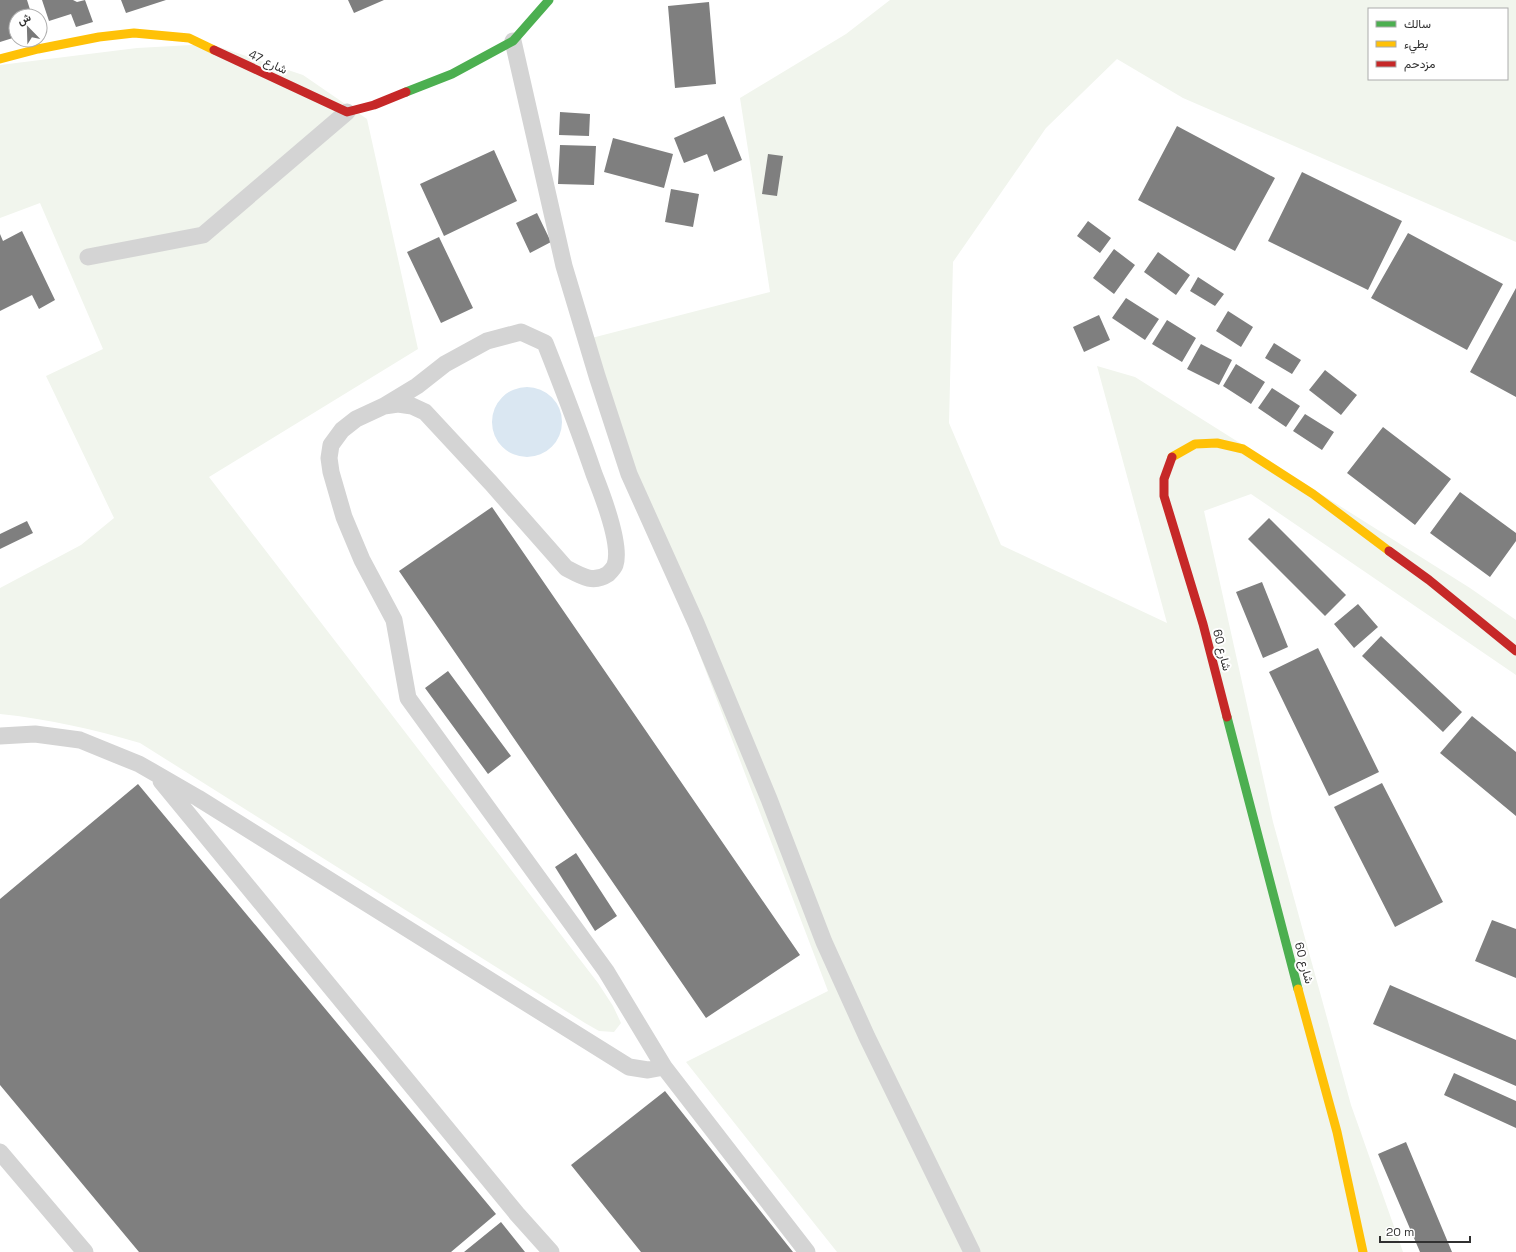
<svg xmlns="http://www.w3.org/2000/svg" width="1516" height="1252" viewBox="0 0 1516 1252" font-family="'Space Grotesk',Vazirmatn,sans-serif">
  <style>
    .green { fill: #f1f5ed; fill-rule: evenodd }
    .water { fill: #dae7f2 }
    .building { fill: #7f7f7f }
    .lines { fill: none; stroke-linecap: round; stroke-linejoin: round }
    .lane { stroke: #d4d4d4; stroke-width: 17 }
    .fast { stroke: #4caf50; stroke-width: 9 }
    .slow { stroke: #ffc107; stroke-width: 9 }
    .jam { stroke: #c62828; stroke-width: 9 }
    .labels { text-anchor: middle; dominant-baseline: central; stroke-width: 4; stroke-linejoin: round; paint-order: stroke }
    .street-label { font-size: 12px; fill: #303030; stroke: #fff }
  </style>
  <rect width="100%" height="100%" fill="#fff"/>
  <!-- green -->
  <path class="green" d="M890 0H1516V242L1183 98 1117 59 1046 128 953 262 949 423 1001 545 1167 623 1097 366 1135 377 1470 588 1516 620V675L1251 494 1204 511 1273 822 1351 1105 1403 1252H837L686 1062 828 991 580 341 770 292 740 98 846 34ZM1369 9H1507V79H1369Z
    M210 44 303 75 367 119 418 349 209 477 598 983 613 1006 621 1023 614 1032 599 1031 585 1023 140 743C93 729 48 719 0 714V588L81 545 114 518 46 376 103 349 40 203 0 218V65L137 48Z"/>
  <!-- water -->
  <path class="water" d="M492 422a35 35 0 1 1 70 0a35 35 0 1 1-70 0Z"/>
  <!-- building -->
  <path class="building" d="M0 0H27L32 16H16V37L0 42Z
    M42 0H73L77 2 85 0 93 22 76 27 71 14 49 21Z
    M121 0H166L126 13Z
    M348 0H384L354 13Z
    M709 2 716 84 675 88 668 6Z
    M560 112 590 114 589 136 559 135Z
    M724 116 742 160 714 172 707 154 684 163 674 138Z
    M1177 126 1275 178 1235 251 1138 200Z
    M613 138 673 154 664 188 604 172Z
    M560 145 596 146 594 185 558 184Z
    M494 150 517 201 444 236 420 184Z
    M768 154 783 156 777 196 762 194Z
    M1302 172 1402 221 1368 290 1268 241Z
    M671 189 699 194 693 227 665 222Z
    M537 213 551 242 530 253 516 223Z
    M1088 221 1111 238 1100 253 1077 236Z
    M22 231 55 300 39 309 32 295 0 311V234L3 241Z
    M1408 233 1503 284 1467 350 1371 298Z
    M439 237 473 308 441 323 407 252Z
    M1114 249 1135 265 1114 294 1093 278Z
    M1158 252 1190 275 1176 295 1144 272Z
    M1198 277 1224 294 1215 306 1190 291Z
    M1516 288V397L1470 372Z
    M1126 298 1159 319 1145 340 1112 318Z
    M1228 311 1253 327 1241 347 1216 331Z
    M1099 315 1110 340 1084 352 1073 327Z
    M1167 320 1196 338 1182 362 1152 344Z
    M1274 343 1301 360 1292 374 1265 358Z
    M1201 344 1232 360 1219 385 1187 369Z
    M1236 364 1265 382 1251 404 1223 386Z
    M1325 370 1357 395 1341 415 1309 390Z
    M1272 388 1300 406 1286 427 1258 408Z
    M1305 414 1334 432 1322 450 1293 431Z
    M1383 427 1451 479 1415 525 1347 473Z
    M1460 492 1516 533V541L1490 577 1430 533Z
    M492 507 800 955 706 1018 399 571Z
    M1269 518 1346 595 1325 616 1248 539Z
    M27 521 33 533 0 549V534Z
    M1262 582 1288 647 1263 658 1236 592Z
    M1358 604 1378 627 1354 648 1334 624Z
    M1381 636 1462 712 1443 732 1362 656Z
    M1318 648 1379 772 1329 796 1269 672Z
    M448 671 511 756 488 774 425 688Z
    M1472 716 1516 752V816L1440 753Z
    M1382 783 1443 902 1395 927 1334 807Z
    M138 784 496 1214 451 1252H139L0 1085V899Z
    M576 853 617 916 595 931 555 867Z
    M1492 920 1516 929V978L1475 961Z
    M1390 985 1516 1040V1086L1373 1024Z
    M1454 1073 1516 1101V1128L1444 1095Z
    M665 1091 793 1252H641L571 1165Z
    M1406 1142 1452 1252H1420L1378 1154Z
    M501 1222 525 1252H464Z"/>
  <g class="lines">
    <!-- lane -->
    <path class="lane" d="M513 41 564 266 597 376 629 474 696 623 769 799 824 942 867 1037 972 1252
      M88 257 203 235 347 112
      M384 406 417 386 445 364 487 341 521 332 545 343C562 386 579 430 594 474 602 494 622 545 615 565 614 568 611 571 608 574 593 584 581 576 566 568L491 483 425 412 412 406 398 404 384 406 356 419 342 430 331 445 329 458 331 472 344 517 362 560 394 620 408 698 606 971 664 1067
      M0 736 35 734 80 740 139 764 198 798 629 1067 648 1070 664 1067 807 1252
      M161 781 517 1214 551 1252
      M0 1152 85 1252"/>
    <!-- fast -->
    <path class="fast" d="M406 92 452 74 513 41 549 0
      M1227 717 1298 989"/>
    <!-- slow -->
    <path class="slow" d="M0 59 38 49 99 37 134 33 189 38 214 50
      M1172 457 1195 444 1217 443 1243 449 1313 494 1389 551
      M1298 989 1337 1132 1363 1252"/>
    <!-- jam -->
    <path class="jam" d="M214 50 347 112 374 105 406 92
      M1172 457 1164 479V496L1203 624 1227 717
      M1389 551 1429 580 1516 651"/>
  </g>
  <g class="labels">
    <!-- street labels -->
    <g class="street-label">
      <text transform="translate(268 62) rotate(25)">شارع 47</text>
      <text transform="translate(1222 650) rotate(76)">شارع 60</text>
      <text transform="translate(1304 963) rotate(75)">شارع 60</text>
    </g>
  </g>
  <!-- legend -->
  <rect x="1368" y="8" width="140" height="72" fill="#ffffff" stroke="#acacac"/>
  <rect x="1376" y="21" width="20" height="6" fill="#4caf50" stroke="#acacac"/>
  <text x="1404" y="28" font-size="12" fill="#303030">سالك</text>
  <rect x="1376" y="41" width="20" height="6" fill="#ffc107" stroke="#acacac"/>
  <text x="1404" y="48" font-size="12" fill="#303030">بطيء</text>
  <rect x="1376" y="61" width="20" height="6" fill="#c62828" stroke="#acacac"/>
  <text x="1404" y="68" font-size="12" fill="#303030">مزدحم</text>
  <!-- north arrow -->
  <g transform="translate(28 28) rotate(337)"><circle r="19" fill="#ffffff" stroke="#acacac"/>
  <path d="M0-3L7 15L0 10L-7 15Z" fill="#787878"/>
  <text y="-6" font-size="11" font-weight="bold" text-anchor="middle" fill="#303030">ش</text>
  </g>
  <!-- scale -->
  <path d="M1380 1236v6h90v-6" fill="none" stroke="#303030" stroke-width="2"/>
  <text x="1386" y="1236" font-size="12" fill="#303030" stroke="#ffffff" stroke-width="3" paint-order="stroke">20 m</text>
</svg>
